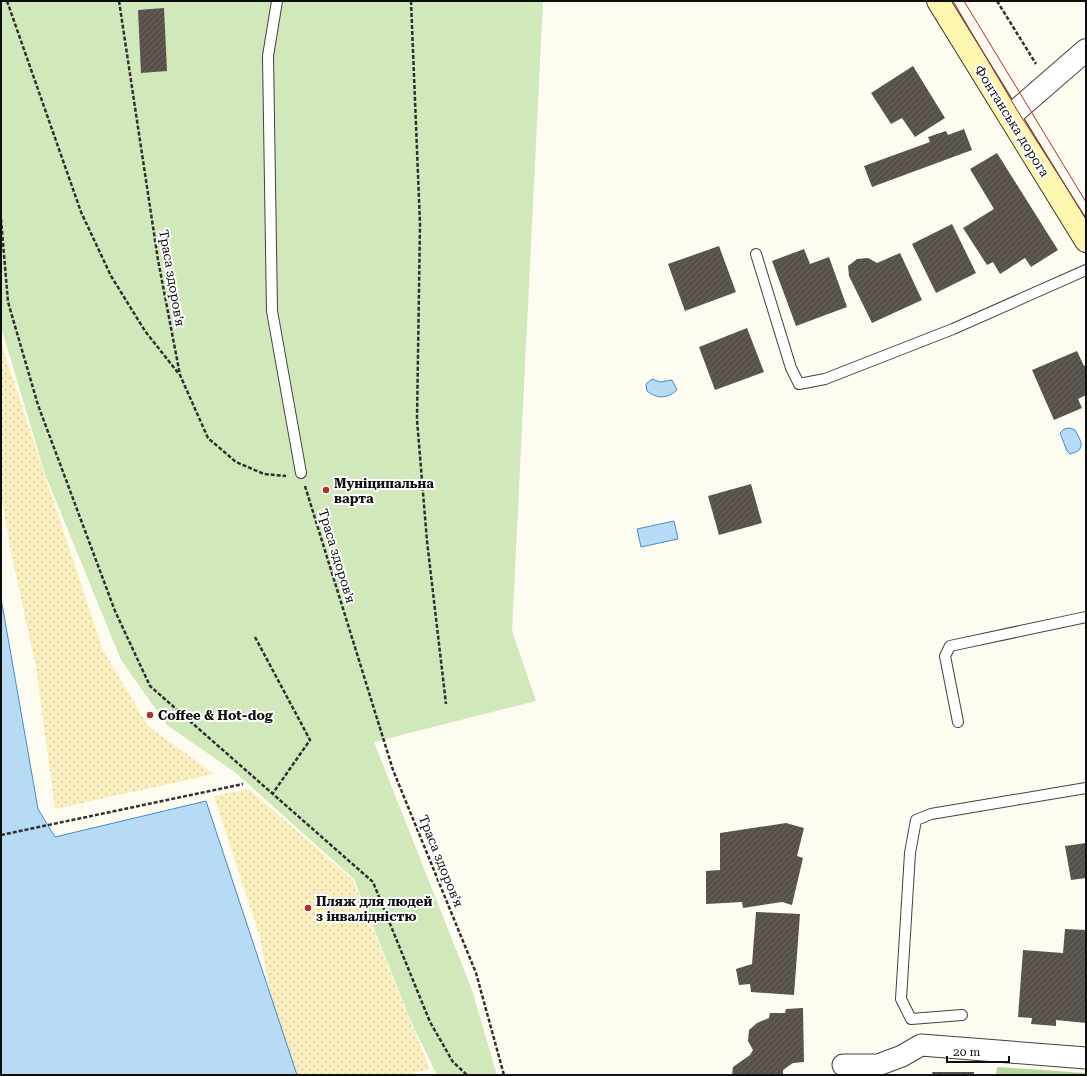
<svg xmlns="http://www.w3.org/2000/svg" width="1087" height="1076" viewBox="0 0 1087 1076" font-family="'Roboto Serif',serif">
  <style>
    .grass { fill: #d1e8bb }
    .forest { fill: url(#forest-crowns) }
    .sand { fill: url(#sand-dots) }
    .water { fill: #b7dbf4; stroke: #408dc9 }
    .building { fill: url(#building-hatch) }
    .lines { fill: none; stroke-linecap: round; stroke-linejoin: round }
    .service-casing { stroke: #414141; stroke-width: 12 }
    .minor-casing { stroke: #414141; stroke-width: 23 }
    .tertiary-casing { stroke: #414141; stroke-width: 24 }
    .secondary-casing { stroke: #303030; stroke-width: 24 }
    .path { stroke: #303030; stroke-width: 2.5; stroke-dasharray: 4 2; stroke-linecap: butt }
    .service { stroke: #fff; stroke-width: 10 }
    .minor { stroke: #fff; stroke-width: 21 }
    .tertiary { stroke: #fff; stroke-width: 22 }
    .secondary { stroke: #fcf6ae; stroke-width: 22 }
    .tram { stroke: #bb2a2c; stroke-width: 1 }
    .poi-dot { fill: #bb2a2c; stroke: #fff; stroke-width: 1.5 }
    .labels { text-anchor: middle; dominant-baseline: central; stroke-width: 4; stroke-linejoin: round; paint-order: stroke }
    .street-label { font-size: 13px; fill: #0e0e0e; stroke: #fff }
    .poi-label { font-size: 13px; font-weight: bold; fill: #0e0e0e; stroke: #fff; text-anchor: start }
  </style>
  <defs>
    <pattern id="forest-crowns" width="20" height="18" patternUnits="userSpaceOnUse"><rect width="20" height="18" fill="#b4d89a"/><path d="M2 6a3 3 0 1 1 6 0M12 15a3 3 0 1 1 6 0" fill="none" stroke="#9ab884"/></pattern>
    <pattern id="sand-dots" width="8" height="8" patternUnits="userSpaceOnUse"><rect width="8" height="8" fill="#f9eebe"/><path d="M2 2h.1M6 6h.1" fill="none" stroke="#d4cba2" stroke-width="1.8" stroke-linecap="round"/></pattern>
    <pattern id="building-hatch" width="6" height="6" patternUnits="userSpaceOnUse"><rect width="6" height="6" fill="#57504b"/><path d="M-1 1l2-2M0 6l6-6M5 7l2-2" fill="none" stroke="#6a6561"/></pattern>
  </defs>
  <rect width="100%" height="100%" fill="#fefcf0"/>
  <!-- grass -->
  <path class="grass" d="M1 1H543L512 631 536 701 374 742 472 990 497 1075H437L413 1026 354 879 236 773 167 725 121 660 45 474 1 327Z"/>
  <!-- forest -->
  <path class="forest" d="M997 1067 1086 1073V1075H996Z"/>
  <!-- sand -->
  <path class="sand" d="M1 343 103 650 148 726 214 774 55 809 36 667 10 547 1 495Z
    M249 789 353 880 430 1069 405 1075H284L260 937 214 796Z"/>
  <!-- water -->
  <path class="water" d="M652 379 660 382 672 380 677 390C667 399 657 399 647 391L646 384Z
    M1070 428 1075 430C1081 441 1087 450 1070 454L1067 451 1060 433 1064 429Z
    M674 521 678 539 641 547 637 529Z
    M1 598 38 809 55 837 206 801 297 1075H1Z"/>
  <!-- building -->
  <path class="building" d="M164 8 167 71 141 73 138 10Z
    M913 66 945 118 915 137 902 118 891 124 871 93Z
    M964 129 972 150 872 187 864 166 930 142 928 137 946 131 948 135Z
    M997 153 1058 250 1031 267 1025 258 1000 274 993 262 987 265 963 228 994 209 970 169Z
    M952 224 976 273 936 293 912 244Z
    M719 246 736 292 685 311 668 264Z
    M804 249 810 264 829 257 847 307 796 326 772 261Z
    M900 253 922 300 872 323 849 276 848 266 857 259 868 258 877 263Z
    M747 328 764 372 715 390 699 347Z
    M1077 351 1084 366 1086 365V395L1078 399 1082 408 1054 420 1032 370Z
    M751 484 762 523 719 535 708 496Z
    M786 823 804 828 797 856 803 858 792 905 782 902 743 908 742 902 706 904V871L720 870V833Z
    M1086 843V878L1071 880 1065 846Z
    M756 912 800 914 794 995 751 992 750 984 739 985 736 969 752 964Z
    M1065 929 1086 930V1023L1056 1020V1026L1031 1024 1032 1018 1018 1017 1023 950 1063 953Z
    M803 1008 804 1062 793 1063 783 1070V1075H732L733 1067 750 1055 753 1050 748 1041 749 1030 757 1023 769 1018 770 1013H785L786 1009Z
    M932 1072H974V1075H933Z"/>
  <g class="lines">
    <defs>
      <path id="service" d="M277 1 268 56 272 311 301 473
        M756 254 791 368 799 384 825 379 953 329 1086 270
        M958 722 945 656 950 646 1086 617
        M962 1015 911 1019 901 999 910 853 916 820 931 814 1086 788"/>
      <path id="minor" d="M843 1065H878L902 1056 921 1045 1086 1058"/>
      <path id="tertiary" d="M1010 116 1086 50"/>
      <path id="secondary" d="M938 1 1086 241"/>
    </defs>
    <!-- service casing -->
    <use href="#service" class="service-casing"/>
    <!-- minor casing -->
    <use href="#minor" class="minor-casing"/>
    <!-- tertiary casing -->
    <use href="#tertiary" class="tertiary-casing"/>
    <!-- secondary casing -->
    <use href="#secondary" class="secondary-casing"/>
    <!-- path -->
    <path class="path" d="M7 1 81 212 111 276 145 331 179 374
      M119 1 158 260 180 375 208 438 236 462 264 474 286 476
      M411 1 420 224 417 420 427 541 446 704
      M997 1 1036 64
      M1 219 8 302 38 405 115 611 150 686 373 882 430 1022 453 1062 467 1075
      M305 486 393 770 476 973 504 1075
      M255 637 310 740 273 793
      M1 835 243 784"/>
    <!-- service -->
    <use href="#service" class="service"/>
    <!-- minor -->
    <use href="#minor" class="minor"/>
    <!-- tertiary -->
    <use href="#tertiary" class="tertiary"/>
    <!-- secondary -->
    <use href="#secondary" class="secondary"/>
    <!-- tram -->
    <path class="tram" d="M953 1 1017 110 1086 218
      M964 1 1086 202"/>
  </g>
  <!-- markers -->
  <g class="poi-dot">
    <circle cx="326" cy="490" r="4"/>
    <circle cx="150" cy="715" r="4"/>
    <circle cx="308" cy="908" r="4"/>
  </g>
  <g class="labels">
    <!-- street labels -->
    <g class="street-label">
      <text transform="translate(1012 121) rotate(58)">Фонтанська дорога</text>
      <text transform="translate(172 278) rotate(80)">Траса здоров’я</text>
      <text transform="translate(337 556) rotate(73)">Траса здоров’я</text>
      <text transform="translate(441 861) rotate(68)">Траса здоров’я</text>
    </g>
    <!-- poi labels -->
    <g class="poi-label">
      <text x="334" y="483">Муніципальна<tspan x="334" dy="15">варта</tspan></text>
      <text x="158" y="715">Coffee &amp; Hot-dog</text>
      <text x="316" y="901">Пляж для людей<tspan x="316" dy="15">з інвалідністю</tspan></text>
    </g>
  </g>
  <!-- border -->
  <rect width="1087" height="1076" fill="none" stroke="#0e0e0e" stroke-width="4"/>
  <!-- scale -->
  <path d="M947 1056v6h62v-6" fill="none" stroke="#0e0e0e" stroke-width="2"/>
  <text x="953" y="1056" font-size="12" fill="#0e0e0e" stroke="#ffffff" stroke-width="3" paint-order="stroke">20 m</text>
</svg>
